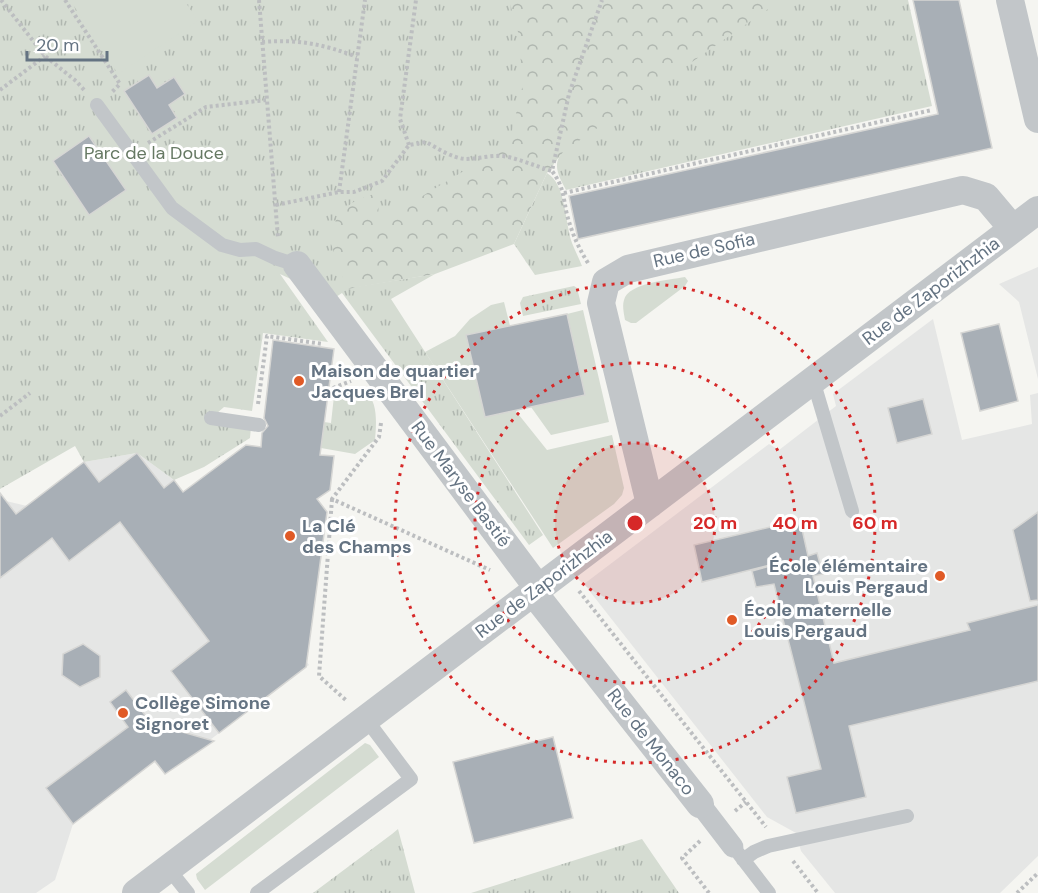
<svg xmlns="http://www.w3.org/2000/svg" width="1038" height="893" viewBox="0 0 1038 893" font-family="'DM Sans',sans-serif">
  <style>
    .built { fill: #e5e6e5 }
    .grass { fill: url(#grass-tufts) }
    .forest { fill: url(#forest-crowns) }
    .garden { fill: #d5dcd2 }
    .building { fill: #a8afb6; stroke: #d6d6d4; stroke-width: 1.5 }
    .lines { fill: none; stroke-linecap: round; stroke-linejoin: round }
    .path { stroke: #bcbec0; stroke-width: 4; stroke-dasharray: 3 3; stroke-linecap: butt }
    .service { stroke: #c2c6c9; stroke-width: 14 }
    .pedestrian { stroke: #c2c6c9; stroke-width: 21 }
    .minor { stroke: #c2c6c9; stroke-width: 28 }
    .ring { fill: none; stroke: #d62828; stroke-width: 3; stroke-dasharray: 3 6 }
    .poi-dot { fill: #e05a26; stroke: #fff; stroke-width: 2 }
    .labels { text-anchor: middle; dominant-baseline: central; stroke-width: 6; stroke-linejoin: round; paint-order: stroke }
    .park-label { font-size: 18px; fill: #667963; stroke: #fff }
    .street-label { font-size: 18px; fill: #647382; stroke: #fff }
    .poi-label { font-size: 18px; font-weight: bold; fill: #647382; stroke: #fff; text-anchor: start }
    .centre { fill: #d62828; stroke: #fff; stroke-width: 3 }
    .ring-label { font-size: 18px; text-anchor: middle; font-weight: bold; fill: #d62828; stroke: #fff; stroke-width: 6; stroke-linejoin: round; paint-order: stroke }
  </style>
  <defs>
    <pattern id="grass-tufts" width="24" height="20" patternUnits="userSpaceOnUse" patternTransform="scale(1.5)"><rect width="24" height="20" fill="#d5dcd2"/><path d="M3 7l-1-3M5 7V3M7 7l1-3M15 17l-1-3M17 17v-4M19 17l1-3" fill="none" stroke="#b0b7b0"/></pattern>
    <pattern id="forest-crowns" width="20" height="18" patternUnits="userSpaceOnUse" patternTransform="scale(1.5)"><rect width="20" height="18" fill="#d5dcd2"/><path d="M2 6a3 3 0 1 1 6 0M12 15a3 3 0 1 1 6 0" fill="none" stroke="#b0b7b0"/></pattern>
  </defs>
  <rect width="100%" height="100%" fill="#f5f5f1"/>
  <!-- built -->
  <path class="built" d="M1038 267V379L1019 302 999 284Z
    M933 319 962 440 1032 424 1030 395 1038 393V856L1000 893H835L801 851 796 833 767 817 584 584 769 444 779 450 836 406 833 394Z
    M137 453 174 480 268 605 266 607 309 665 165 774 154 762 73 824 55 880 36 893H0V505L6 501 27 506 84 462Z"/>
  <!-- grass -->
  <path class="grass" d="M0 0H908L932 106 566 190C560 178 552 166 561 154L349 288 435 274 391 299 543 535 529 545 342 293 333 299 280 274 328 342 263 333 252 411 224 407 208 421 251 427 250 438 204 467 174 480 137 453 84 462 75 446 0 489Z
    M547 173C566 184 565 223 572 243 575 251 579 258 582 266L535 275 514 244Z
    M574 286 577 288 581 304 523 316 520 303 523 297Z
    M350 391C354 391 361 391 365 393 379 400 376 427 375 440L355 454 321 448 324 422 331 423 334 396Z
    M398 829 415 893H313L392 834Z
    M642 839 679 893H471Z"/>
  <!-- forest -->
  <path class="forest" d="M509 0H781L563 152 547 173 514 244 435 274 347 289 330 241 338 213 355 201 379 192 378 223 467 169 492 165 512 131 523 84 518 32Z"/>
  <!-- garden -->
  <path class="garden" d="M70 0H184L198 21 118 74Z
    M685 277 688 281 685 286 636 323H631L625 320C624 314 622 306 624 300 628 283 669 280 685 277Z
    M504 302 510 326 485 417 515 410 547 450 612 435 624 488 622 495 614 504 553 548 425 352 455 336 470 319 491 305Z
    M583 310 609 422 551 435 531 407 585 395 567 314Z
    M365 743 370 745 379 757 205 890 197 879 196 874Z"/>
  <!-- building -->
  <path class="building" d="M913 0H959L992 148 578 239 569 196 938 114Z
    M149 75 157 88 174 77 185 94 169 105 177 118 152 134 124 91Z
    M89 136 126 190 89 215 53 161Z
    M567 314 585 395 485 417 466 335Z
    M999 324 1018 401 980 411 961 333Z
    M273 340 334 349 320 455 334 456 330 490 317 499 327 512 306 667 219 733 171 671 209 641 120 522 69 561 52 538 0 578V493L16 514 84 462 99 482 137 453 164 488 174 480 183 492 246 445 261 447 262 433 268 426 264 418Z
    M923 399 932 434 897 443 888 408Z
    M1038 512V600L1030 601 1013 530Z
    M800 520 808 556 817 553 823 574 813 576 834 663 970 630 967 623 1038 605V681L849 726 866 797 796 813 787 777 821 769 774 584 756 587 752 571 770 566V565L702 582 694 545Z
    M83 644 100 656V677L80 687 62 675 63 654Z
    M126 690 151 723 214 741 165 774 155 761 73 824 46 788 128 727 110 702Z
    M553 737 573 818 474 843 453 762Z"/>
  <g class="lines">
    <!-- path -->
    <path class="path" d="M1 0 45 56 76 81 85 91
      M65 0 120 84 111 93
      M259 0 278 238
      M262 42C298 39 323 44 357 57
      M0 90 45 56
      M148 143 206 107 266 100
      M409 145 400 119 416 0
      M339 192 365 0
      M564 193 932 110
      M276 205 339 192H354L382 181 409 145 426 142C437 148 452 158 465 159 478 159 490 155 503 156 520 159 535 166 552 171
      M588 263C578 247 572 233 567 215 563 197 564 187 552 171L569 94 602 0
      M333 388 351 381
      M258 404 267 336 323 344
      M0 416 30 393
      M381 423 379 437 332 499 490 570
      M332 499 319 676 347 701
      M579 591 766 827
      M735 811 746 802
      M700 841 682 858 709 893
      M793 861 818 893
      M1017 893 1038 873"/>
    <!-- service -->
    <path class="service" d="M97 105 172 208 222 245 240 250 256 249 275 258 297 265
      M813 380 852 511
      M211 418 259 425
      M739 854 769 893
      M743 860 754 852 768 846 907 816
      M168 868 188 893
      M257 893 411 779 366 719"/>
    <!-- pedestrian -->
    <path class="pedestrian" d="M700 804 733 847"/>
    <!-- minor -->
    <path class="minor" d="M1010 0 1038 119
      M297 265 538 588
      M650 504 601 303 606 282 628 269 963 190 986 197 1013 229
      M533 592 700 804
      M136 893 1038 210"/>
  </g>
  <!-- distance rings -->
  <circle cx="635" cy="523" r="80" fill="#d62828" fill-opacity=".12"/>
  <g class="ring">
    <circle cx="635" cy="523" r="80"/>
    <circle cx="635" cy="523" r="160"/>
    <circle cx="635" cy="523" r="240"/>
  </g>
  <!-- markers -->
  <g class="poi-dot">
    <circle cx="299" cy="381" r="6"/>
    <circle cx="290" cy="536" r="6"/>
    <circle cx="940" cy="576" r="6"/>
    <circle cx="732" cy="620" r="6"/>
    <circle cx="123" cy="713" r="6"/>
  </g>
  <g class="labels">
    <!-- park labels -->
    <g class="park-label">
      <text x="154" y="153">Parc de la Douce</text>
    </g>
    <!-- street labels -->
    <g class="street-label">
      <text transform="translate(704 250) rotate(-13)">Rue de Sofia</text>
      <text transform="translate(931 291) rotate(-37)">Rue de Zaporizhzhia</text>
      <text transform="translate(461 484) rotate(53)">Rue Maryse Bastié</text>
      <text transform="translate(544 584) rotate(-37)">Rue de Zaporizhzhia</text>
      <text transform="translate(651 742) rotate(52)">Rue de Monaco</text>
    </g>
    <!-- poi labels -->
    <g class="poi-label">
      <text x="311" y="371">Maison de quartier<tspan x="311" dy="21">Jacques Brel</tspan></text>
      <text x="302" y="526">La Clé<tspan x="302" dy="21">des Champs</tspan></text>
      <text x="928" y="566" text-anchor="end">École élémentaire<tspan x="928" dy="21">Louis Pergaud</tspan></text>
      <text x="744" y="610">École maternelle<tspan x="744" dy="21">Louis Pergaud</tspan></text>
      <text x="135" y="703">Collège Simone<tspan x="135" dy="21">Signoret</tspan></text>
    </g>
  </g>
  <circle cx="635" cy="523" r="9" class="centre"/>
  <g class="ring-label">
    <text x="715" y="529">20 m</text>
    <text x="795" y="529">40 m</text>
    <text x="875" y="529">60 m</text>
  </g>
  <!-- scale -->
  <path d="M27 51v9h80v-9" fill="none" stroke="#647382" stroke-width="3"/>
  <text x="36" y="51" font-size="18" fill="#647382" stroke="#ffffff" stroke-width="4.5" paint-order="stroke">20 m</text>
</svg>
